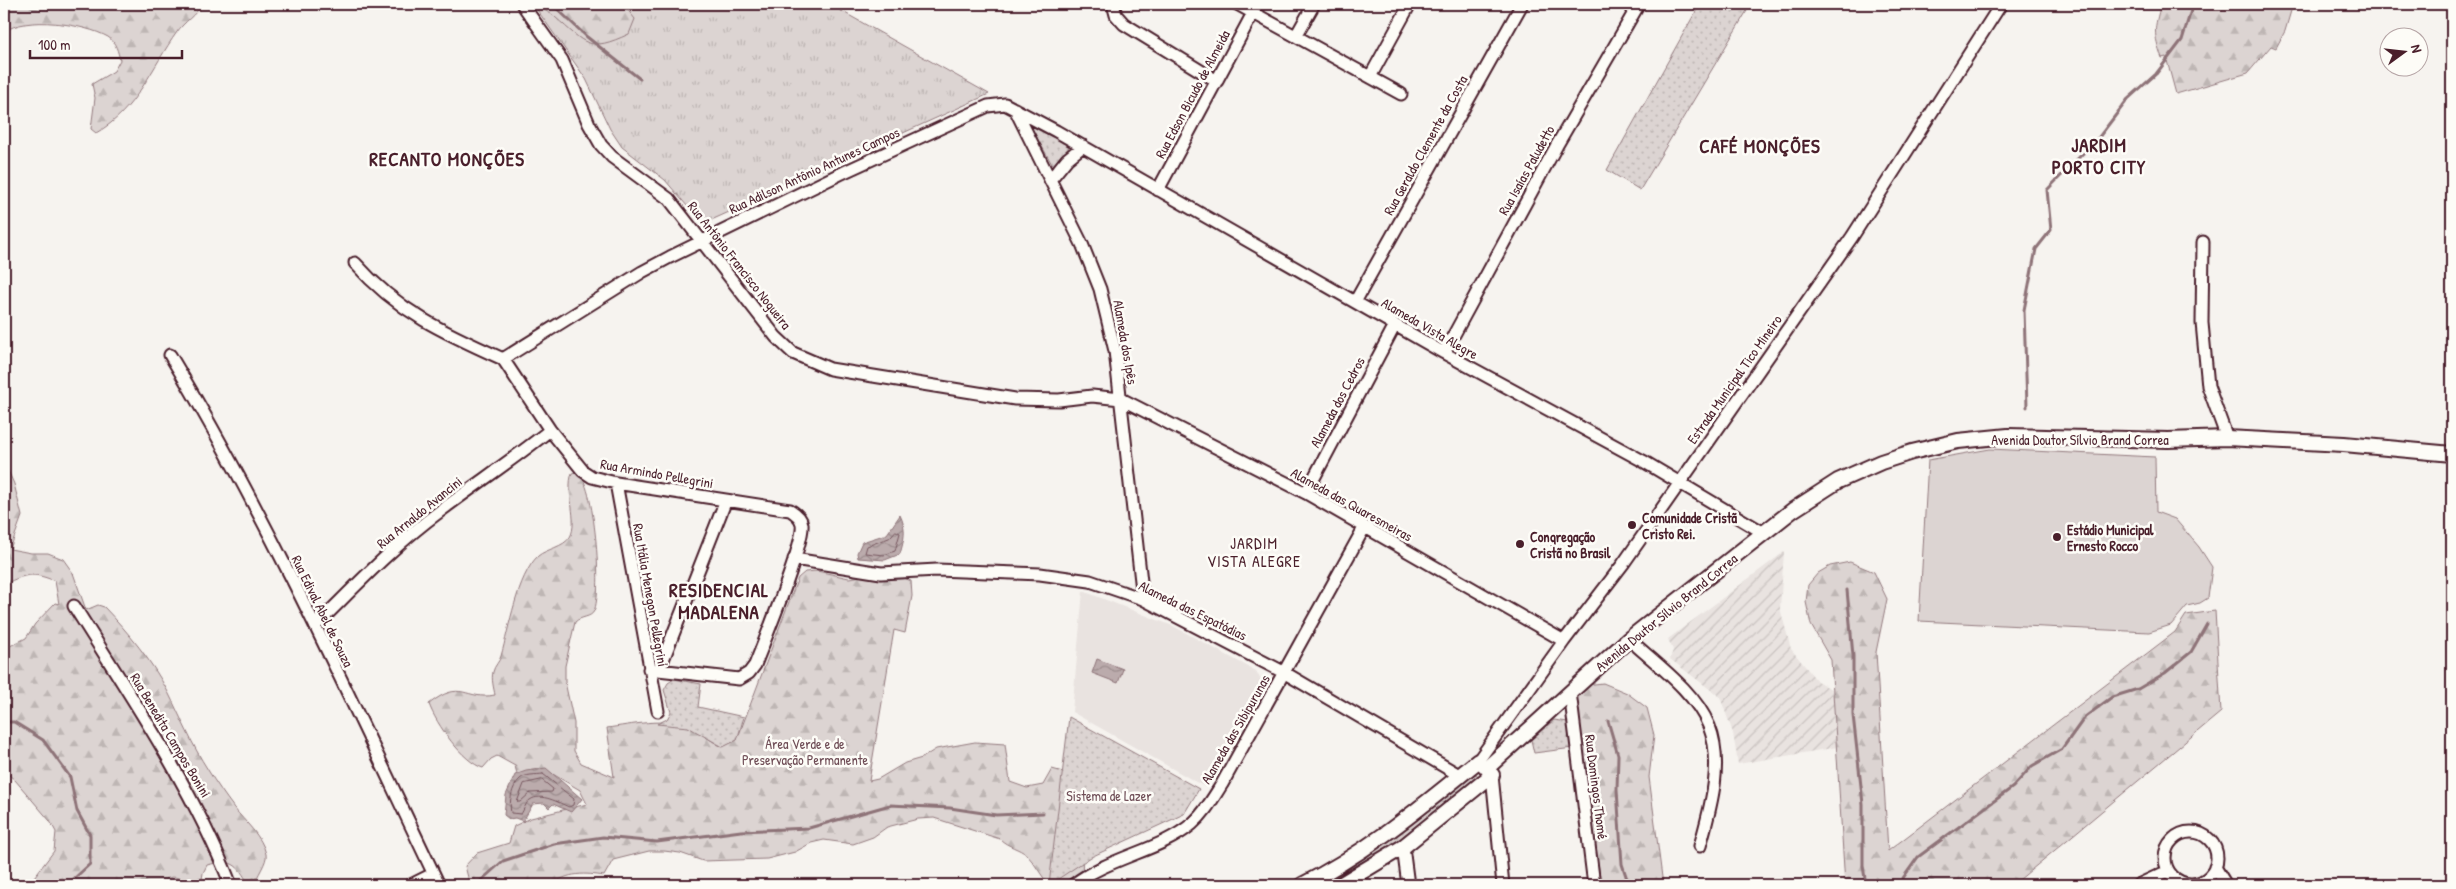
<svg xmlns="http://www.w3.org/2000/svg" width="2456" height="889" viewBox="0 0 2456 889" font-family="'Patrick Hand',sans-serif">
  <style>
    .built { fill: #e9e3e0 }
    .industrial { fill: url(#industrial-furrows) }
    .grass { fill: url(#grass-tufts); stroke: #937a7e }
    .forest { fill: url(#forest-firs); stroke: #937a7e }
    .park { fill: url(#park-dots); stroke: #937a7e }
    .pitch { fill: #dcd4d2; stroke: #937a7e }
    .water { fill: url(#water-waves); stroke: #8e7378 }
    .lines { fill: none; stroke-linecap: round; stroke-linejoin: round }
    .shore { stroke: #77575f; stroke-width: 1 }
    .stream { stroke: #8e7378; stroke-width: 3 }
    .minor-casing { stroke: #4a1f2b; stroke-width: 15 }
    .major-casing { stroke: #4a1f2b; stroke-width: 18 }
    .minor { stroke: #fdfcf7; stroke-width: 11 }
    .major { stroke: #fdfcf7; stroke-width: 14 }
    .poi-dot { fill: #4a1f2b; stroke: #fdfcf7; stroke-width: 2 }
    .labels { text-anchor: middle; dominant-baseline: central; stroke-width: 5; stroke-linejoin: round; paint-order: stroke }
    .street-label { font-size: 14px; fill: #4a1f2b; stroke: #fdfcf7 }
    .poi-label { font-size: 14px; font-weight: bold; fill: #4a1f2b; stroke: #fdfcf7; text-anchor: start }
    .park-label { font-size: 14px; fill: #6e4c55; stroke: #fdfcf7 }
    .quarter-label { font-size: 16px; letter-spacing: 1px; fill: #4a1f2b; stroke: #fdfcf7 }
    .district-label { font-size: 19px; font-weight: bold; letter-spacing: 1px; fill: #4a1f2b; stroke: #fdfcf7 }
  </style>
  <defs>
    <pattern id="industrial-furrows" width="10" height="10" patternUnits="userSpaceOnUse" patternTransform="scale(1.25)"><rect width="10" height="10" fill="#e9e3e0"/><path d="M-1 1l2-2M0 10L10 0M9 11l2-2" fill="none" stroke="#c9c2c0"/></pattern>
    <pattern id="grass-tufts" width="24" height="20" patternUnits="userSpaceOnUse" patternTransform="scale(1.25)"><rect width="24" height="20" fill="#dcd4d2"/><path d="M3 7l-1-3M5 7V3M7 7l1-3M15 17l-1-3M17 17v-4M19 17l1-3" fill="none" stroke="#beb6b4"/></pattern>
    <pattern id="forest-firs" width="22" height="20" patternUnits="userSpaceOnUse" patternTransform="scale(1.25)"><rect width="22" height="20" fill="#dcd4d2"/><path d="M5 1l3.5 6h-7zM16 11l3.5 6h-7z" fill="#beb6b4"/></pattern>
    <pattern id="park-dots" width="8" height="8" patternUnits="userSpaceOnUse" patternTransform="scale(1.25)"><rect width="8" height="8" fill="#dcd4d2"/><path d="M2 2h.1M6 6h.1" fill="none" stroke="#beb6b4" stroke-width="1.8" stroke-linecap="round"/></pattern>
    <pattern id="water-waves" width="16" height="10" patternUnits="userSpaceOnUse" patternTransform="scale(1.25)"><rect width="16" height="10" fill="#bbabac"/><path d="M0 5q4-4 8 0t8 0" fill="none" stroke="#9a8b8c"/></pattern>
  </defs>
  <rect width="100%" height="100%" fill="#f6f3ef"/>
  <filter id="ink" filterUnits="userSpaceOnUse"><feTurbulence type="fractalNoise" baseFrequency=".02" numOctaves="2"/><feDisplacementMap in="SourceGraphic" scale="10" xChannelSelector="R" yChannelSelector="G"/><feConvolveMatrix kernelMatrix="1 2 1 2 8 2 1 2 1" color-interpolation-filters="sRGB"/></filter>
  <g filter="url(#ink)">
    <!-- built -->
    <path class="built" d="M1083 591 1173 626 1256 671 1262 682 1205 787 1072 712Z"/>
    <!-- industrial -->
    <path class="industrial" d="M1784 552 1780 608 1791 649 1817 681 1840 694 1844 746 1738 764 1733 733 1720 697 1670 659 1673 650 1668 639Z"/>
    <!-- grass -->
    <path class="grass" d="M533 4H829L989 94 707 222 699 220 665 180 622 147 610 129 586 79Z"/>
    <!-- forest -->
    <path class="forest" d="M4 4H202C196 15 184 22 177 32 152 67 136 111 96 133L91 129 95 98 92 84 114 71 120 60C118 52 116 42 108 37 85 24 25 15 4 32Z
      M537 4H623L635 19 629 34C588 53 586 44 555 17 550 12 541 10 537 4Z
      M2161 4H2293L2285 31 2276 48 2271 46 2248 73 2176 94 2166 57 2162 58C2153 33 2154 29 2161 4Z
      M4 465 6 466 14 484 22 516 10 549 31 553H48L63 559 73 573 86 610 98 605 104 607C128 632 152 661 168 692 181 718 192 745 208 770 216 783 225 796 234 808 245 822 262 836 266 854 268 861 256 877 254 885H249C237 863 232 859 207 865L203 873 201 885H188C178 875 169 874 159 885H28L54 851 56 832 50 821 15 780 4 771V649L26 638 35 624 55 603 59 604 55 581C35 573 28 573 9 582L4 594Z
      M577 472C595 481 603 592 594 611 591 618 581 616 575 622L565 666V682L574 723V751L581 763 614 777 607 728C631 725 664 717 689 727 700 732 711 741 722 747L737 740 798 578 805 572 817 571 849 578 867 575 902 577 911 581 912 596 905 633 894 630 869 781 878 779 905 763 922 758 936 749 975 742 1005 744 1010 782 1027 788 1043 785 1052 769 1070 774C1074 799 1088 865 1080 885H1050C1041 877 1036 864 1027 855 1019 848 1008 847 1000 839L934 818 918 819 887 827 873 837 853 844 824 840 811 843 795 852 767 859 703 861 680 853 664 851H649L613 860 604 876C586 873 567 872 552 885H470L465 866 477 853 509 843 514 826 531 818 587 804 580 790 551 773 518 778 515 766 497 756 491 759 483 768C463 762 436 724 429 704 462 678 465 701 495 695 494 689 491 679 493 672 494 666 500 661 501 656 509 629 517 576 538 556 546 549 564 547 570 537 579 521 565 492 572 473Z
      M1850 562 1874 572 1887 599 1876 652 1888 851 2175 632 2186 615 2215 611 2221 712 2013 885H1845L1831 660 1811 625 1806 602 1808 585 1818 573 1830 566Z
      M1603 683 1627 693 1647 708 1654 735 1649 777 1663 885H1601L1576 694 1586 685Z"/>
    <!-- park -->
    <path class="park" d="M1700 4H1751L1640 190 1607 170Z
      M1035 125 1071 145 1053 166 1031 127Z
      M674 679 701 684 698 707 744 717 737 740 723 747 688 727 657 724 667 719 671 712 664 690 668 683Z
      M1069 717 1199 789 1184 814 1091 857 1049 885Z
      M1554 720 1568 722 1573 748 1534 753 1531 740Z
      M1473 773 1479 776 1477 778 1378 856 1324 885H1315Z"/>
    <!-- pitch -->
    <path class="pitch" d="M1990 449 2155 457 2156 512 2175 519 2199 547 2212 567 2208 598 2200 603 2187 606 2171 625 2149 632 1919 621 1928 460Z"/>
    <!-- water -->
    <path class="water" d="M900 515C907 529 904 540 900 554L885 560 858 558 857 553 862 542 887 534Z
      M1097 659 1123 669 1118 683 1092 673Z
      M546 768 582 799 571 812 553 804 549 808 544 803 533 804 523 821 515 818 509 819 504 815 506 795 515 775 526 771Z"/>
    <g class="lines">
      <!-- shore -->
      <path class="shore" d="M896 531 900 533 895 551 884 555 865 553 867 546 889 538Z
        M543 774 574 799 573 805 569 807C559 803 541 792 530 800 526 802 524 810 521 814L511 813C509 803 511 787 520 779 525 774 536 775 543 774Z
        M542 780 553 789 552 792 530 793 520 802H517L524 784Z"/>
      <!-- stream -->
      <path class="stream" d="M552 4 587 37 640 79
        M2027 407 2024 310 2036 249 2051 230 2047 190 2099 137 2128 99 2156 74 2182 40 2193 4
        M1847 590 1853 656V715L1863 804V866L1866 885
        M1608 721 1618 755 1617 790 1622 864 1629 885
        M4 722H14L43 740 70 777 77 811 90 835V864L67 885
        M476 885 503 861 554 844 603 837 657 842 741 831 809 828 890 805 950 808 996 815 1043 813
        M1898 885 1918 857 2013 787 2032 766 2062 749 2085 717 2112 697 2138 689 2165 673 2191 652 2207 624"/>
      <defs>
        <path id="minor" d="M522 4 562 60 589 124 601 145 612 157 669 199 776 337 793 353 830 369 1015 399 1059 400 1092 396 1121 399 1306 493 1564 641
          M1113 4 1116 15 1124 24 1217 81
          M1237 4 1401 94
          M1296 36 1314 4
          M1370 77 1410 4
          M1015 109 1082 244 1100 289 1115 351 1143 599
          M1050 180 1067 159 1083 146
          M1158 190 1253 13
          M2203 242 2202 323 2208 386 2227 438
          M355 263C398 312 445 333 503 359
          M1355 302 1522 4
          M1444 353 1557 145 1639 4
          M170 355C272 525 354 707 439 885
          M503 359 642 272 670 257 840 174 988 106 1005 104 1056 131 1444 353 1643 461 1764 533
          M503 359 550 430 583 471 592 477 616 483 790 510C795 513 801 517 802 524 805 542 764 642 755 665L749 673 739 679 649 669
          M616 483 658 711
          M1306 493 1395 325
          M794 559 881 573 937 570 1040 574 1090 581 1143 599 1285 673 1459 775
          M74 606C131 697 191 785 231 885
          M315 626C355 587 394 545 439 512 476 484 514 459 550 430
          M1629 639C1656 664 1695 691 1709 726 1724 764 1710 809 1700 846
          M659 670 726 500
          M1570 692 1594 885
          M2165 858a26 26 0 1 1 52 0a26 26 0 1 1-52 0Z
          M1403 847 1408 885
          M2215 867 2226 885
          M411 885 433 874
          M1073 885C1109 857 1160 851 1192 824 1205 813 1213 798 1222 784L1364 528
          M1503 885 1492 775 1478 761 1564 641 1623 564 1852 237 2001 4
          M2138 885 2168 871"/>
        <path id="major" d="M1487 768 1629 639 1793 510 1838 481 1881 462 1912 452 1958 441 2008 436 2168 440 2227 438 2344 444 2452 454
          M1302 885C1367 853 1422 806 1478 761
          M1340 885 1403 847 1492 775"/>
      </defs>
      <!-- minor casing -->
      <use href="#minor" class="minor-casing"/>
      <!-- major casing -->
      <use href="#major" class="major-casing"/>
      <!-- minor -->
      <use href="#minor" class="minor"/>
      <!-- major -->
      <use href="#major" class="major"/>
    </g>
  </g>
  <!-- markers -->
  <g class="poi-dot">
    <circle cx="1632" cy="525" r="5"/>
    <circle cx="2057" cy="537" r="5"/>
    <circle cx="1520" cy="544" r="5"/>
  </g>
  <g class="labels">
    <!-- street labels -->
    <g class="street-label">
      <text transform="translate(1192 94) rotate(-62)">Rua Edson Bicudo de Almeida</text>
      <text transform="translate(1425 145) rotate(-61)">Rua Geraldo Clemente da Costa</text>
      <text transform="translate(814 170) rotate(-25)">Rua Adilson Antônio Antunes Campos</text>
      <text transform="translate(1526 170) rotate(-61)">Rua Isaías Paludetto</text>
      <text transform="translate(740 265) rotate(52)">Rua Antônio Francisco Nogueira</text>
      <text transform="translate(1430 328) rotate(30)">Alameda Vista Alegre</text>
      <text transform="translate(1126 342) rotate(80)">Alameda dos Ipês</text>
      <text transform="translate(1734 379) rotate(-55)">Estrada Municipal Tico Mineiro</text>
      <text transform="translate(1337 402) rotate(-62)">Alameda dos Cedros</text>
      <text x="2080" y="439">Avenida Doutor Sílvio Brand Correa</text>
      <text transform="translate(657 473) rotate(10)">Rua Armindo Pellegrini</text>
      <text transform="translate(1352 504) rotate(29)">Alameda das Quaresmeiras</text>
      <text transform="translate(419 512) rotate(-39)">Rua Arnaldo Avancini</text>
      <text transform="translate(651 595) rotate(80)">Rua Itália Menegon Pellegrini</text>
      <text transform="translate(1193 610) rotate(26)">Alameda das Espatódias</text>
      <text transform="translate(323 611) rotate(64)">Rua Edival Abel de Souza</text>
      <text transform="translate(1666 612) rotate(-39)">Avenida Doutor Sílvio Brand Correa</text>
      <text transform="translate(1235 729) rotate(-60)">Alameda das Sibipurunas</text>
      <text transform="translate(171 735) rotate(59)">Rua Benedita Campos Bonini</text>
      <text transform="translate(1597 787) rotate(83)">Rua Domingos Thomé</text>
    </g>
    <!-- poi labels -->
    <g class="poi-label">
      <text x="1642" y="517">Comunidade Cristã<tspan x="1642" dy="16">Cristo Rei.</tspan></text>
      <text x="2067" y="529">Estádio Municipal<tspan x="2067" dy="16">Ernesto Rocco</tspan></text>
      <text x="1530" y="536">Congregação<tspan x="1530" dy="16">Cristã no Brasil</tspan></text>
    </g>
    <!-- park labels -->
    <g class="park-label">
      <text x="805" y="743">Área Verde e de<tspan x="805" dy="16">Preservação Permanente</tspan></text>
      <text x="1109" y="795">Sistema de Lazer</text>
    </g>
    <!-- quarter labels -->
    <g class="quarter-label">
      <text x="1254" y="543">JARDIM<tspan x="1254" dy="18">VISTA ALEGRE</tspan></text>
    </g>
    <!-- district labels -->
    <g class="district-label">
      <text x="2099" y="145">JARDIM<tspan x="2099" dy="22">PORTO CITY</tspan></text>
      <text x="1760" y="146">CAFÉ MONÇÕES</text>
      <text x="447" y="159">RECANTO MONÇÕES</text>
      <text x="719" y="590">RESIDENCIAL<tspan x="719" dy="22">MADALENA</tspan></text>
    </g>
  </g>
  <!-- margin -->
  <rect width="2456" height="889" fill="none" stroke="#fdfcf7" stroke-width="20"/>
  <rect x="10" y="10" width="2436" height="869" fill="none" stroke="#4a1f2b" stroke-width="2" filter="url(#ink)"/>
  <!-- north arrow -->
  <g transform="translate(2404 52) rotate(75)"><circle r="24" fill="#fdfcf7" stroke="#b5a4a5"/>
  <path d="M0-4L9 19L0 12L-9 19Z" fill="#4a1f2b"/>
  <text y="-8" font-size="14" font-weight="bold" text-anchor="middle" fill="#4a1f2b">N</text>
  </g>
  <!-- scale -->
  <path d="M30 50v8h152v-8" fill="none" stroke="#4a1f2b" stroke-width="2.5"/>
  <text x="38" y="50" font-size="15" fill="#4a1f2b" stroke="#fdfcf7" stroke-width="4" paint-order="stroke">100 m</text>
</svg>
